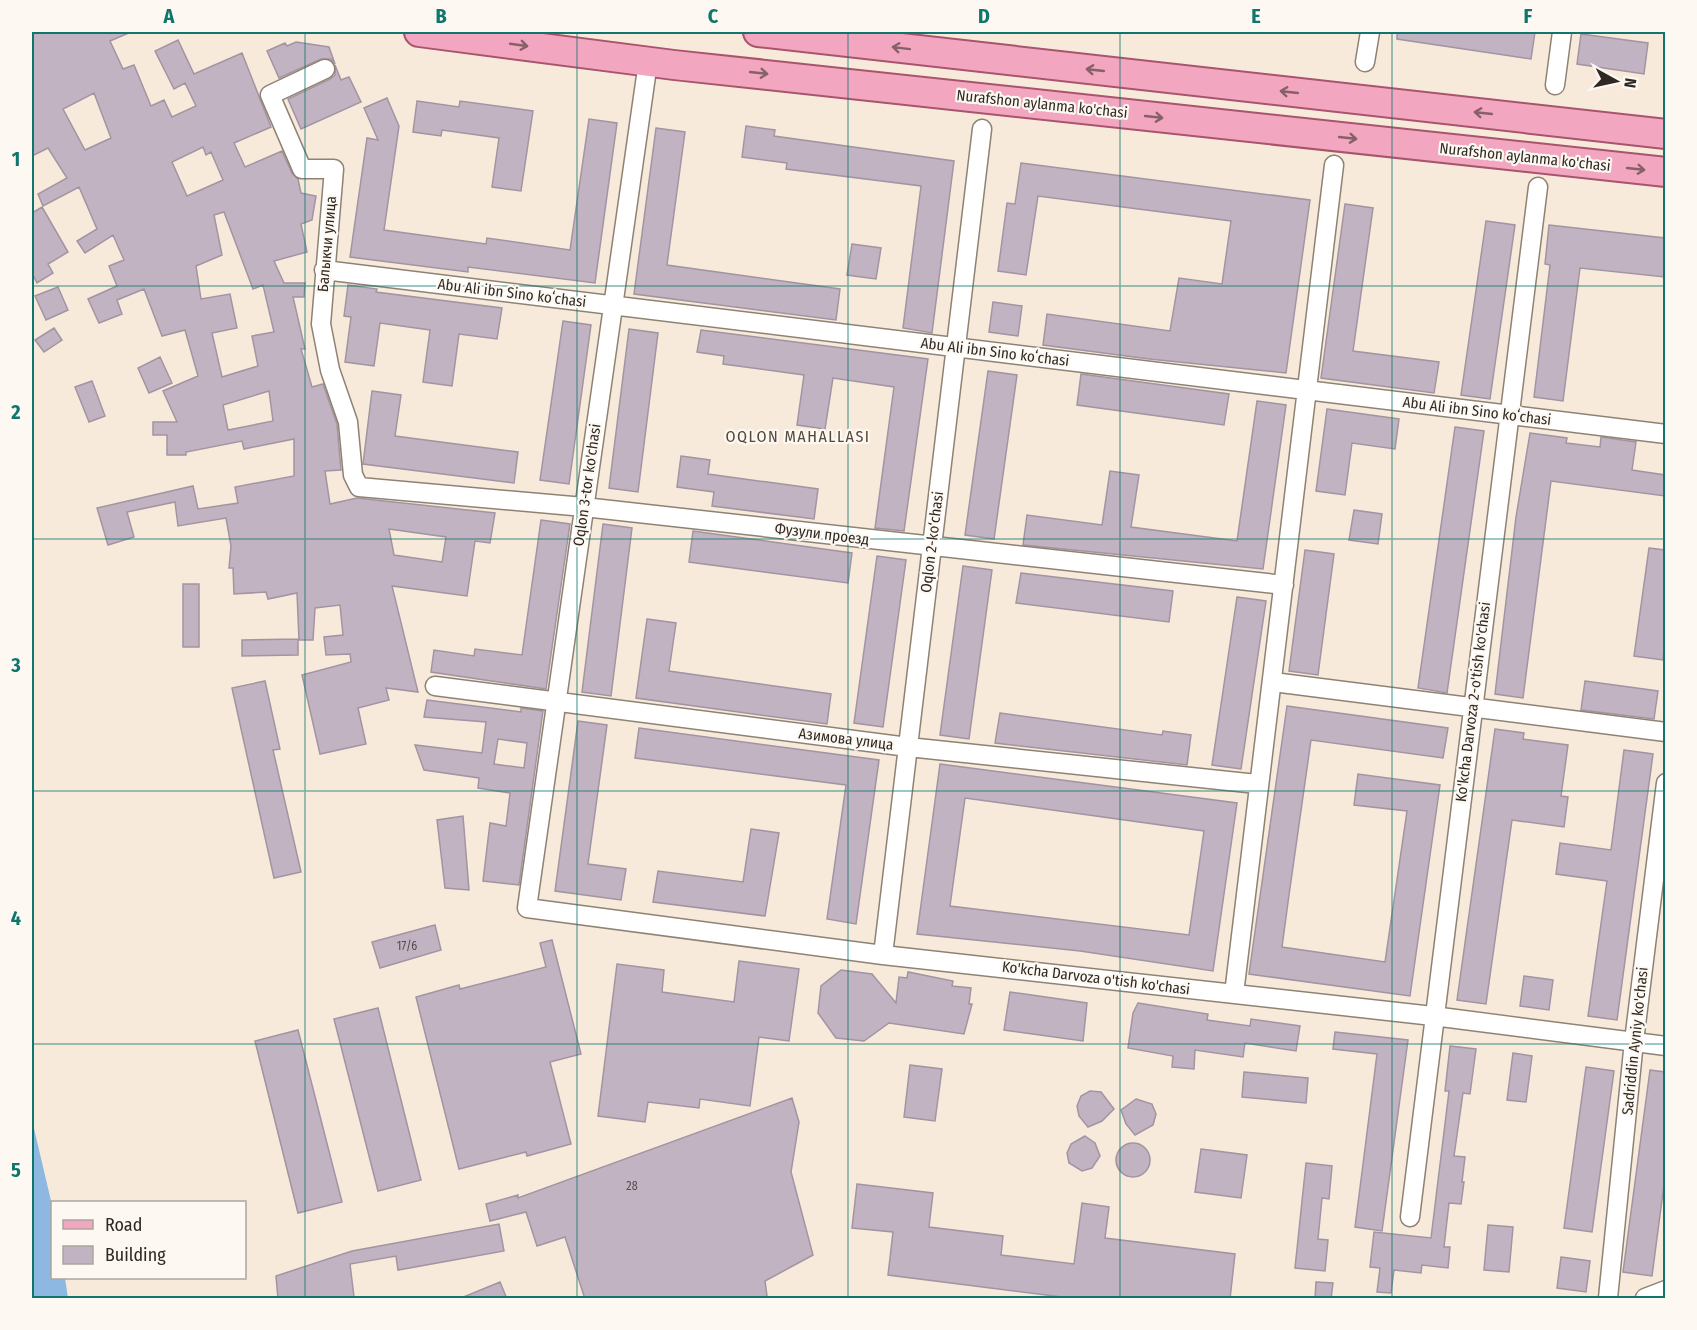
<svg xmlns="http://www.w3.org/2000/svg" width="1697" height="1330" viewBox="0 0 1697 1330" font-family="'Fira Sans Condensed',sans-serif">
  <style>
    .water { fill: #8db8e1 }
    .building { fill: #c2b3c2; stroke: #a294a2; stroke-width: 1.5; fill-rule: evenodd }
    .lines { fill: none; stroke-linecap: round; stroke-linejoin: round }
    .minor-casing { stroke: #8e8273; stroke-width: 21 }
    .primary-casing { stroke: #a8546d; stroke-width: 32 }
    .minor { stroke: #fff; stroke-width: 18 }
    .primary { stroke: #f2a6bf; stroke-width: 28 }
    .oneway { stroke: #866169 }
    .grid { fill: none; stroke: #0f766e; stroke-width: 1.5; stroke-opacity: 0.55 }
    .labels { text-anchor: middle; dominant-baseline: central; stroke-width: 4.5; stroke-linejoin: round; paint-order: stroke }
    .number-label { font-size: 12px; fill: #534c4b }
    .street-label { font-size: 15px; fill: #2e2923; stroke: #fef8f2 }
    .neighbourhood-label { font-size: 16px; letter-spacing: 1.5px; fill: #53483a; stroke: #fef8f2 }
    .neatline { fill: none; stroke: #0f766e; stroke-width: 2 }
    .grid-label { font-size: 20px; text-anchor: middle; font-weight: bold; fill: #0f766e }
  </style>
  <rect width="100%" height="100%" fill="#f8eada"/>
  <!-- water -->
  <path class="water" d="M32 1120 52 1205V1278H65L68 1298H32Z"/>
  <!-- building -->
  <path class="building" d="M32 32H131L110 41 123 69 134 65 151 106 164 100 172 117 196 106 185 83 174 89 155 51 178 40 194 74 242 53 271 127 234 143 245 167 282 151 292 173 298 179 301 193 316 196 312 220 301 224 307 252 274 261 284 283H305L304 297H293L305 349H301L312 387 323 384 337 424 341 470 325 471 330 504 357 498 495 513 490 543 475 541 467 596 392 586 418 692 386 688 389 700 358 708 366 744 320 754 302 675 351 662 350 654 326 655 324 637 343 635 340 605 315 608 313 640H299L297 593 268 599 266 592 234 594 233 568H229L231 546 226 518 178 526 175 502 127 512 134 537 108 545 97 508 193 486 198 509 238 503 235 487 294 476V439L244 449 242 441 186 452V455H167V435H153V422H177L163 391 198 376 185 330 162 336 144 289 117 300 122 314 99 323 88 299 117 286 109 266 124 260 113 235 85 253 77 241 97 229 79 187 43 206 38 194 67 178 48 148 32 156ZM94 93 111 138 85 150 63 109ZM203 147 206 155 211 152 223 180 187 196 172 162ZM224 212 253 289 263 285 274 332 252 336 258 366 222 377 212 333 237 328 230 294 201 299 196 266 222 255 214 215ZM269 391 273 421 228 430 223 405ZM389 529 446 537 442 562 394 555Z
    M1397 32H1535L1531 59 1397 39Z
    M1581 34 1648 43 1644 74 1577 64Z
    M296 42 329 47 335 64 331 59H321L279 78 267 51 285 43 287 46Z
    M335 65 341 80 349 77 361 102 301 129 288 99 330 79 335 75Z
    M387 98 399 126 384 230 486 244 487 238 570 250 589 119 617 123 595 283 468 267V272L350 257 367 138 378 140 364 108Z
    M417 101 459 107 460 101 533 111 521 191 492 187 499 138 442 130 441 136 413 132Z
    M746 126 775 130 774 136 954 161 932 333 903 328 921 186 786 169 787 163 742 157Z
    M656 128 685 132 667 265 840 289 836 320 634 294Z
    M1021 163 1310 200 1286 373 1149 359 1043 345 1047 314 1170 331 1179 278 1222 284 1231 221 1038 196 1026 275 998 271 1007 203 1015 204Z
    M1345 204 1373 208 1353 351 1439 362 1434 393 1321 378Z
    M42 207 68 252 48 264 53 273 37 283 32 273V213Z
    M1486 221 1515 225 1490 399 1461 395Z
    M1549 225 1665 238V277L1580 268 1563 401 1534 397 1550 265 1545 264Z
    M852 244 881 248 876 279 847 275Z
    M348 285 377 289 376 292 502 308 497 339 459 334 452 386 423 382 430 330 380 323 374 366 345 362 351 317 344 316Z
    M58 287 68 310 46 320 35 296Z
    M993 302 1022 306 1018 336 989 332Z
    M563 321 591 325 569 484 540 480Z
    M54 328 62 340 44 352 35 340Z
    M629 329 658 333 638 492 609 488Z
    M701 330 928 359 904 531 875 528 894 387 833 378 825 429 797 425 804 375 723 364 724 356 697 352Z
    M160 357 172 383 149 393 138 368Z
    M988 371 1017 375 994 539 965 535Z
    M1081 374 1229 394 1224 425 1077 405Z
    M92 381 105 416 89 422 75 387Z
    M372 391 401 395 395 436 518 452 514 483 363 464Z
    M1257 401 1286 405 1263 569 1023 545 1027 515 1102 525 1110 471 1139 475 1131 527 1237 541Z
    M1327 409 1399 419 1395 449 1352 443 1345 495 1316 491Z
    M1455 427 1484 431 1447 693 1418 688Z
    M1530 433 1567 438 1566 443 1600 447 1601 437 1636 442 1632 470 1665 475V496L1551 481 1523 698 1495 694 1516 517Z
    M681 456 710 460 708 474 818 489 814 519 712 506 714 492 677 487Z
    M1354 510 1382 514 1378 544 1349 540Z
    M541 520 570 524 546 689 431 672 434 650 474 656 475 649 522 655Z
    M603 524 632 528 611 696 582 692Z
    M693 531 852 553 848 583 689 562Z
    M1649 548 1665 550V638L1663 660 1634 656Z
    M1305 550 1334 554 1318 675 1289 671Z
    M877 556 906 560 883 727 854 723Z
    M963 566 992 570 969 739 940 735Z
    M1021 573 1173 591 1169 622 1016 603Z
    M183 584H199V647H183Z
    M1237 597 1266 601 1241 769 1212 765Z
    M647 619 676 623 669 671 831 694 827 724 636 698Z
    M298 639V655L242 656V640Z
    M265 681 280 749 273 750 301 872 274 878 232 688Z
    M1585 681 1658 691 1654 719 1581 710Z
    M427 700 521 712V708L543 711 519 885 483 881 490 823 506 826 510 793 478 788 479 778 424 770 415 745 482 753 486 722 424 717ZM498 739 527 743 524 768 494 764Z
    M1287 706 1448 728 1443 758 1311 740 1289 895 1282 947 1385 962 1407 811 1354 805 1358 774 1440 785 1410 996 1249 974Z
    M1000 713 1162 735 1163 731 1191 735 1187 765 995 743Z
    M578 721 607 725 588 864 626 869 621 900 555 891Z
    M639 728 879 760 856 924 827 919 846 785 635 758Z
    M1495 729 1524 733 1523 739 1568 745 1561 796 1568 797 1564 827 1512 820 1486 1004 1457 1000Z
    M1624 750 1653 754 1617 1020 1588 1016 1607 881 1556 874 1560 843 1611 850Z
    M940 764 1237 803 1213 971 1080 951 917 934ZM965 798 1204 831 1189 935 950 906Z
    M463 816 469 890 445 888 437 820Z
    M751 829 779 833 765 916 653 902 658 871 743 882Z
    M435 925 441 950 380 968 372 942Z
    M552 940 581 1054 550 1062 571 1144 527 1156 526 1152 459 1169 416 997 459 985 460 989 546 967 540 943Z
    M739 961 799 969 789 1041 759 1037 750 1106 700 1099 699 1108 648 1102 645 1122 598 1116 617 964 664 970 662 992 734 1002Z
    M841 970 872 974 896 1003 899 977 907 978 908 972 953 981 952 986 971 988 969 1004H972L964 1034 889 1023 864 1041 836 1038 818 1013 821 986Z
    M1524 976 1553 980 1549 1010 1520 1006Z
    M1010 992 1087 1003 1083 1041 1004 1030Z
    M1138 1003 1208 1014 1207 1020 1250 1026 1251 1019 1300 1026 1296 1051 1245 1043 1243 1057 1195 1050 1194 1069 1172 1067 1173 1056 1128 1048 1133 1013Z
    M378 1008 421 1180 378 1191 334 1019Z
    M298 1030 342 1202 298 1213 255 1041Z
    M1335 1032 1408 1040 1382 1231 1355 1227 1377 1054 1333 1049Z
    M1450 1046 1476 1049 1470 1094 1463 1093 1454 1156 1465 1157 1462 1182H1464L1461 1204 1449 1203 1444 1247H1450L1448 1268 1422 1265 1421 1273 1394 1270 1391 1293 1377 1292 1380 1268 1370 1267 1374 1232 1431 1238 1449 1091H1445Z
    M1513 1053 1532 1056 1526 1102 1507 1100Z
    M910 1065 942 1069 935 1121 904 1117Z
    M1586 1067 1614 1071 1592 1232 1564 1228Z
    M1650 1070 1665 1072V1177L1652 1276 1623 1272Z
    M1244 1072 1308 1078 1306 1103 1242 1097Z
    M1090 1091 1101 1092 1114 1109 1102 1121 1088 1127 1079 1116 1077 1106 1081 1096Z
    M792 1098 799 1122 791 1172 813 1255 765 1281 767 1296 758 1299H585L565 1237 537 1246 526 1212 490 1221 486 1204 518 1195V1198Z
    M1136 1099 1152 1104 1156 1114 1153 1125 1135 1135 1126 1124 1121 1110Z
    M1085 1136 1095 1143 1100 1156 1092 1168 1082 1171 1069 1163 1067 1153 1071 1144Z
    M1116 1160a17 17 0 1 1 34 0a17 17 0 1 1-34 0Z
    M1201 1149 1247 1155 1241 1198 1195 1192Z
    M1306 1163 1332 1166 1329 1199 1322 1198 1318 1239 1328 1240 1325 1271 1295 1268Z
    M857 1184 933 1193 929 1227 1003 1236 1001 1255 1074 1264 1082 1203 1109 1207 1105 1238 1235 1254 1230 1299H1078L888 1275 893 1232 852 1228Z
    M499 1224 504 1251 398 1270 396 1256 350 1264 354 1297 278 1299 276 1276 352 1251Z
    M1488 1225 1513 1227 1509 1272 1484 1270Z
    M1561 1257 1590 1261 1586 1292 1557 1288Z
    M500 1282 507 1299H461V1298Z
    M1316 1282 1333 1283 1331 1299H1315Z"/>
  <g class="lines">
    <defs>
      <path id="minor" d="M648 62 527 908 883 955 1433 1016 1666 1046
        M1365 62 1370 32
        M325 69 270 95 302 169H334L321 324 330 370 348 422 353 475 359 487 584 507 1284 585
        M1555 85 1562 32
        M324 270 1666 434
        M1273 682 1666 732
        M435 686 908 747 1257 784
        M883 955 982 129
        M1234 994C1265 718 1303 442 1334 165
        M1410 1217 1538 187
        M1608 1298 1634 1041 1666 783
        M1645 1298 1666 1290"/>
      <path id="primary" d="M419 32 674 65 1666 172
        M758 32 1666 134"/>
    </defs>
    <!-- minor casing -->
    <use href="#minor" class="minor-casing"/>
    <!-- primary casing -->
    <use href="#primary" class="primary-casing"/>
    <!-- minor -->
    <use href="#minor" class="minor"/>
    <!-- primary -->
    <use href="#primary" class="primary"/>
  </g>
  <!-- one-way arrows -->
  <defs><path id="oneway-shaft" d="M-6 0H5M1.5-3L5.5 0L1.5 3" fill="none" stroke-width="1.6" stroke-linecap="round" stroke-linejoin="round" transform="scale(1.5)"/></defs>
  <g class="oneway">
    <use href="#oneway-shaft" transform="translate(519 45) rotate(8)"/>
    <use href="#oneway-shaft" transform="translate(901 48) rotate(-173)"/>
    <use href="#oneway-shaft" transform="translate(1095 70) rotate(-174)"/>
    <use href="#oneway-shaft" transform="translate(759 73) rotate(6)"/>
    <use href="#oneway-shaft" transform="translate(1289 92) rotate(-174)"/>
    <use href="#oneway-shaft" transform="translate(1483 113) rotate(-174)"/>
    <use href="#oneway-shaft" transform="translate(1154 117) rotate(6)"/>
    <use href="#oneway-shaft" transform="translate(1348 138) rotate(6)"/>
    <use href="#oneway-shaft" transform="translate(1636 169) rotate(6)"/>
  </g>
  <!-- grid -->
  <path class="grid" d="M305 32V1298M577 32V1298M848 32V1298M1120 32V1298M1392 32V1298M32 286H1666M32 539H1666M32 791H1666M32 1044H1666"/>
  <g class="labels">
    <!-- number labels -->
    <g class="number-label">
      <text x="407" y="946">17/6</text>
      <text x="632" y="1186">28</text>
    </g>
    <!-- street labels -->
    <g class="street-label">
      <text transform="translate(1042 104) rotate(6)">Nurafshon aylanma ko'chasi</text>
      <text transform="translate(1525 157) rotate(6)">Nurafshon aylanma ko'chasi</text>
      <text transform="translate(327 244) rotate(-85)">Балыкчи улица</text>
      <text transform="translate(512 293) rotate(7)">Abu Ali ibn Sino koʻchasi</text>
      <text transform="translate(995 352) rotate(7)">Abu Ali ibn Sino koʻchasi</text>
      <text transform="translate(1477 411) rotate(7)">Abu Ali ibn Sino koʻchasi</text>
      <text transform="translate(587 485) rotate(-82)">Oqlon 3-tor ko'chasi</text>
      <text transform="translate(822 534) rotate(7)">Фузули проезд</text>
      <text transform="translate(932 542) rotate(-83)">Oqlon 2-ko‘chasi</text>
      <text transform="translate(1473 702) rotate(-83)">Ko'kcha Darvoza 2-o'tish ko'chasi</text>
      <text transform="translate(846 739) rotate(7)">Азимова улица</text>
      <text transform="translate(1096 978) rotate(7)">Ko'kcha Darvoza o'tish ko'chasi</text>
      <text transform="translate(1635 1041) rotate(-84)">Sadriddin Ayniy ko'chasi</text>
    </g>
    <!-- neighbourhood labels -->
    <g class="neighbourhood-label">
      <text x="798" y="436">OQLON MAHALLASI</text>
    </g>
  </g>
  <!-- border -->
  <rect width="1697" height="1330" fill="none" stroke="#fef8f2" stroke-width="66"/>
  <!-- legend -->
  <rect x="51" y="1201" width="195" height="78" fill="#fef8f2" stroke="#aba59f" stroke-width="1.5"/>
  <rect x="63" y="1220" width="30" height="9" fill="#f2a6bf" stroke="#aba59f" stroke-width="1.5"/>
  <text x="105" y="1231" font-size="18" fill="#2e2923">Road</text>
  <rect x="63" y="1246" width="30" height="18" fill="#c2b3c2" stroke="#aba59f" stroke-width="1.5"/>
  <text x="105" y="1261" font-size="18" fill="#2e2923">Building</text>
  <!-- north arrow -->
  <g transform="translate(1616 81) rotate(98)" stroke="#fef8f2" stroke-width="4.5" paint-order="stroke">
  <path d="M0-4.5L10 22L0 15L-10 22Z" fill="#2e2923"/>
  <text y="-9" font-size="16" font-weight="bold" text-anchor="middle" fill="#2e2923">N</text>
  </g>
  <rect x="33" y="33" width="1631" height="1264" class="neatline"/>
  <g class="grid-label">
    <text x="169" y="23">A</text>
    <text x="441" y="23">B</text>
    <text x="713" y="23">C</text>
    <text x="984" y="23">D</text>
    <text x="1256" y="23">E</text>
    <text x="1528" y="23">F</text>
    <text x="16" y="166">1</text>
    <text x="16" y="419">2</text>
    <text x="16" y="672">3</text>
    <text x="16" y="925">4</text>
    <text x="16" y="1177">5</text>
  </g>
</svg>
